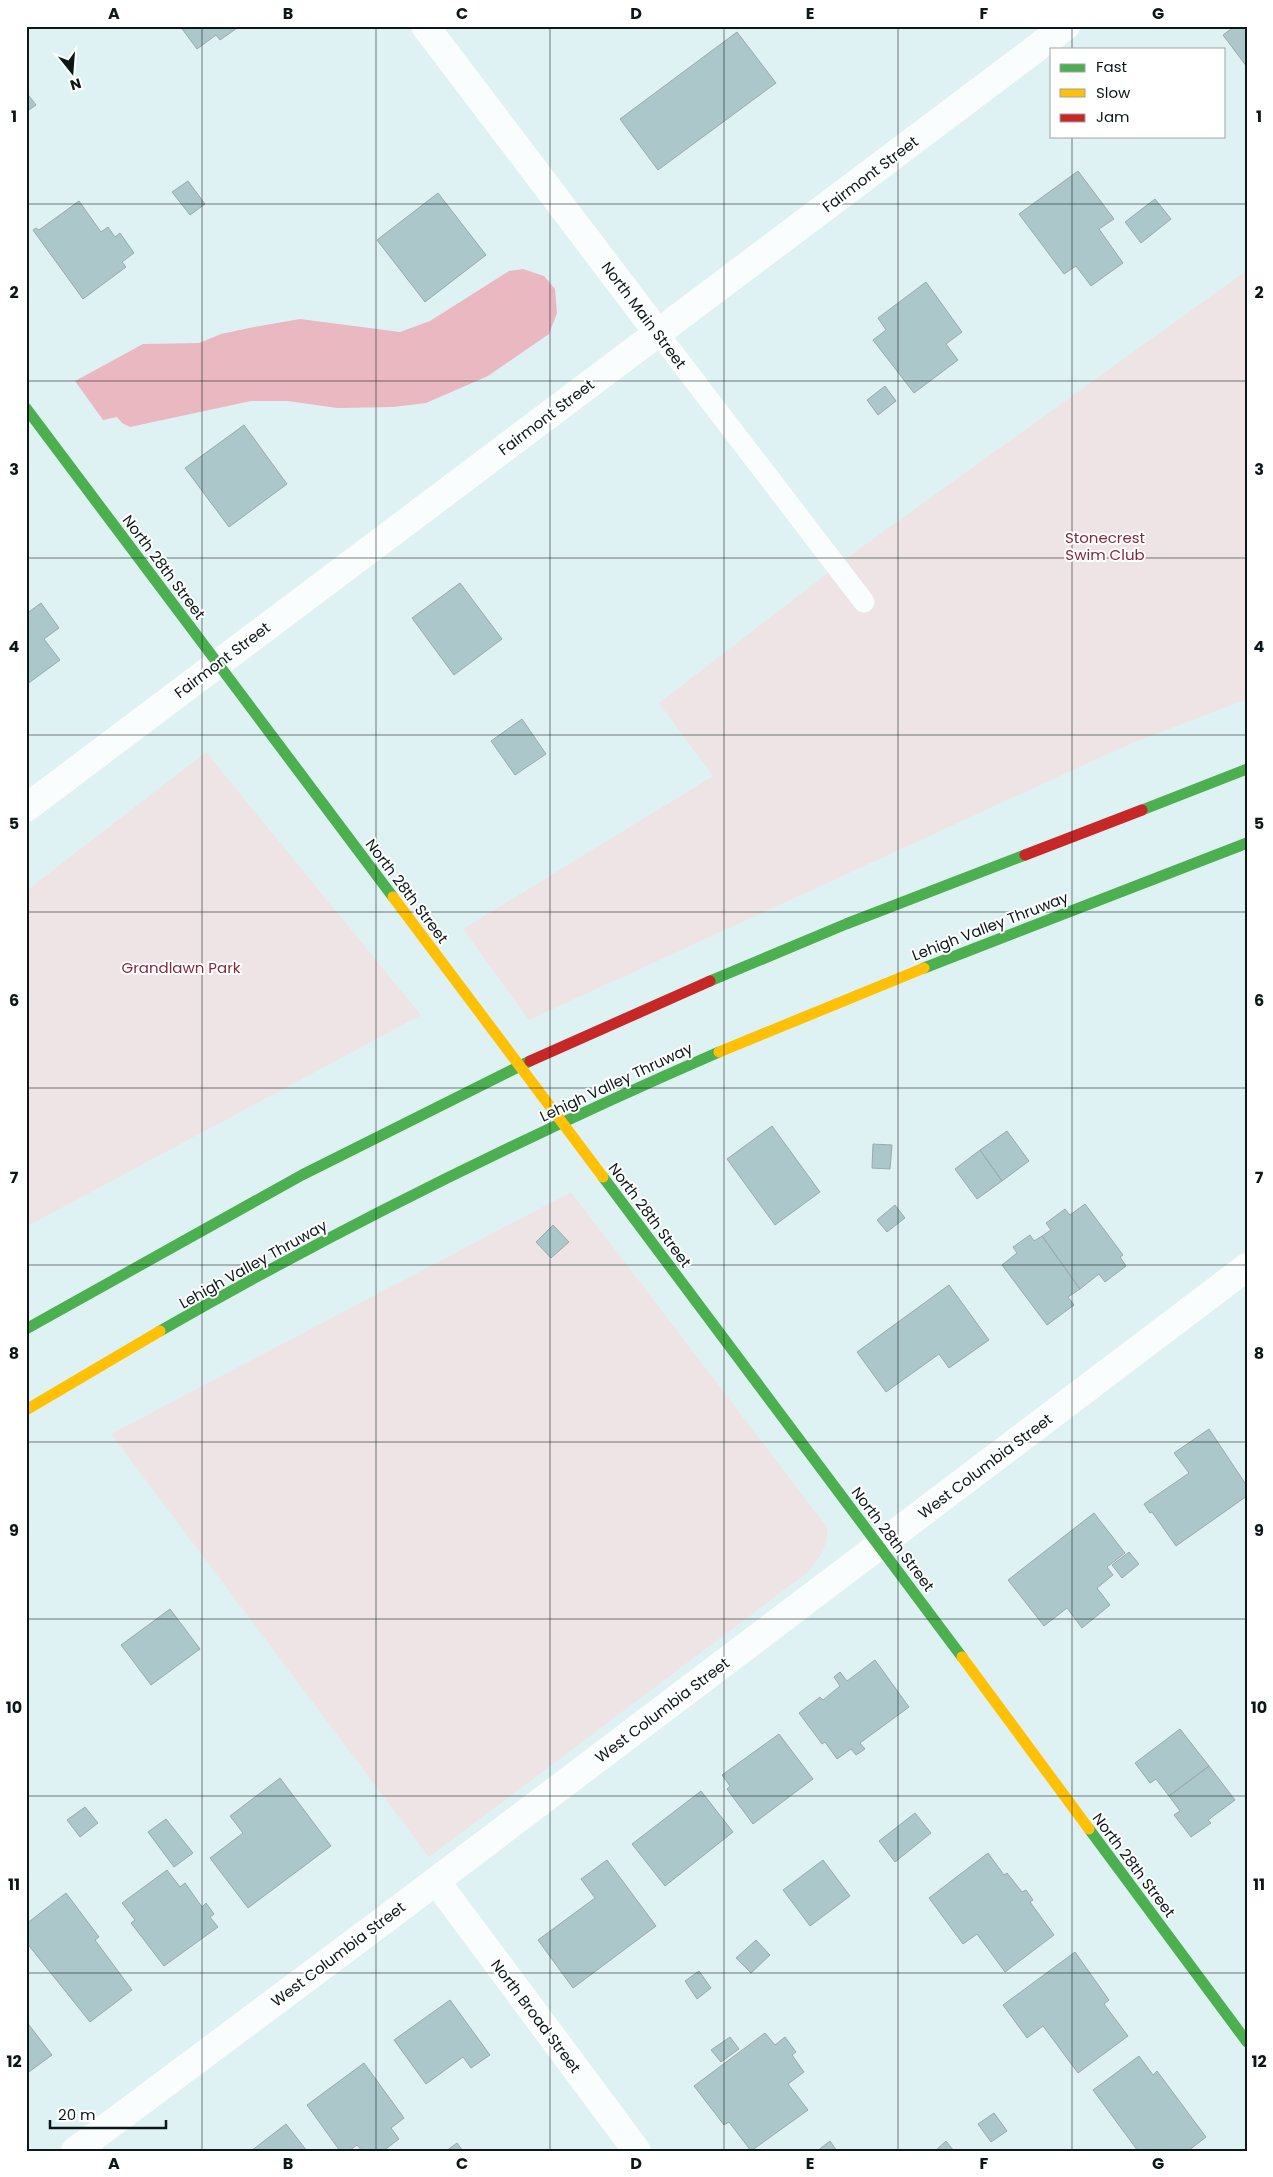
<svg xmlns="http://www.w3.org/2000/svg" width="1273" height="2177" viewBox="0 0 1273 2177" font-family="Poppins,sans-serif">
  <style>
    .green { fill: #eee4e6 }
    .water { fill: #eab8c1 }
    .building { fill: #abc7c9; stroke: #9baaaa }
    .lines { fill: none; stroke-linecap: round; stroke-linejoin: round }
    .lane { stroke: #fafdfd; stroke-width: 21 }
    .street { stroke: #fafdfd; stroke-width: 28 }
    .fast { stroke: #4caf50; stroke-width: 11 }
    .slow { stroke: #ffc107; stroke-width: 11 }
    .jam { stroke: #c62828; stroke-width: 11 }
    .grid { fill: none; stroke: #0b1718; stroke-width: 1; stroke-opacity: 0.55 }
    .labels { text-anchor: middle; dominant-baseline: central; stroke-width: 4; stroke-linejoin: round; paint-order: stroke }
    .street-label { font-size: 15px; fill: #0b1718; stroke: #fff }
    .park-label { font-size: 15px; fill: #84283e; stroke: #fff }
    .neatline { fill: none; stroke: #0b1718; stroke-width: 2 }
    .grid-label { font-size: 16px; text-anchor: middle; font-weight: bold; fill: #0b1718 }
  </style>
  <rect width="100%" height="100%" fill="#dff2f3"/>
  <!-- green -->
  <path class="green" d="M1247 270V699L1123 747 529 1020 463 929 713 776 659 703 855 552Z
    M206 752 421 1015 26 1227V891Z
    M571 1192 827 1527C829 1547 819 1558 807 1573L429 1857 111 1434Z"/>
  <!-- water -->
  <path class="water" d="M523 269 544 276 555 289 557 313 549 334 488 376 426 403 393 407 337 408 288 401H251L130 427 122 423 117 417 103 420 75 381 143 344 199 343 221 334 254 327 300 319 400 332 430 321 509 271Z"/>
  <!-- building -->
  <path class="building" d="M180 26H240L220 40 216 35 197 49Z
    M1235 26H1247V67L1223 35Z
    M737 32 776 83 658 170 620 119Z
    M26 92 36 105 26 112Z
    M1078 171 1114 219 1099 229 1123 263 1091 286 1076 266 1064 274 1019 214Z
    M188 181 205 204 190 215 172 192Z
    M438 193 486 255 425 302 377 240Z
    M1155 199 1171 219 1141 243 1125 222Z
    M79 201 101 232 108 227 115 237 120 233 134 253 122 262 126 267 83 299 33 230 36 228 39 230Z
    M926 282 962 332 946 344 958 360 914 393 873 340 886 330 878 318Z
    M885 386 896 401 878 415 867 400Z
    M244 425 287 484 229 527 185 468Z
    M460 583 502 639 454 675 412 618Z
    M41 603 59 628 44 639 60 660 26 685V614Z
    M522 719 546 754 515 775 491 741Z
    M772 1126 820 1192 775 1225 727 1159Z
    M1007 1131 1029 1161 1002 1181 980 1150Z
    M873 1144 892 1145 890 1169 872 1168Z
    M980 1150 1002 1181 977 1199 955 1169Z
    M1085 1204 1123 1255 1120 1257 1126 1266 1105 1282 1099 1274 1080 1289 1042 1236 1051 1230 1046 1223 1065 1209 1070 1215Z
    M895 1205 905 1218 887 1232 877 1220Z
    M553 1225 569 1242 551 1258 536 1242Z
    M1030 1235 1034 1241 1042 1236 1080 1289 1068 1297 1074 1305 1047 1325 1002 1265 1017 1253 1013 1247Z
    M949 1285 989 1340 949 1368 939 1354 886 1392 857 1352Z
    M1209 1429 1247 1486V1496L1176 1546 1152 1512 1150 1513 1144 1504 1189 1473 1174 1453Z
    M1094 1513 1125 1553 1107 1567 1113 1575 1097 1588 1110 1605 1082 1628 1067 1608 1044 1626 1008 1580Z
    M1129 1552 1139 1564 1122 1578 1112 1565Z
    M170 1609 200 1649 151 1685 121 1645Z
    M875 1660 909 1707 860 1743 865 1749 856 1755 851 1749 837 1759 825 1742 822 1744 799 1713 820 1697 823 1700 840 1686 834 1677 840 1672 847 1681Z
    M1180 1729 1209 1766 1169 1796 1156 1779 1150 1783 1135 1763Z
    M779 1734 813 1779 753 1824 727 1789 730 1786 722 1775Z
    M1209 1766 1235 1800 1208 1820 1211 1823 1191 1837 1174 1815 1180 1811 1169 1796Z
    M280 1778 331 1846 248 1908 210 1858 243 1833 230 1816Z
    M701 1791 733 1832 665 1886 632 1844Z
    M85 1807 98 1823 80 1837 67 1820Z
    M915 1813 931 1833 895 1862 879 1841Z
    M166 1819 193 1853 174 1867 148 1832Z
    M988 1853 1004 1875 1007 1873 1022 1892 1026 1890 1033 1900 1030 1902 1054 1935 1005 1972 977 1934 963 1944 929 1898Z
    M607 1860 656 1926 573 1988 538 1940 595 1898 581 1879Z
    M823 1860 850 1896 810 1926 783 1890Z
    M167 1870 180 1887 185 1883 202 1907 206 1903 214 1914 210 1917 218 1927 164 1966 131 1923 135 1920 122 1903Z
    M66 1893 99 1937 95 1940 132 1990 90 2022 26 1942V1924Z
    M756 1940 770 1955 751 1973 736 1958Z
    M1075 1952 1109 2000 1104 2004 1128 2036 1078 2073 1043 2026 1027 2038 1003 2005Z
    M699 1971 711 1988 697 1999 685 1981Z
    M450 2000 490 2055 471 2068 463 2057 426 2084 394 2040Z
    M26 2021 52 2055 26 2074Z
    M765 2033 775 2045 785 2037 796 2052 792 2055 804 2072 788 2084 808 2110 751 2151 729 2122 724 2125 694 2086Z
    M730 2037 739 2049 721 2062 711 2050Z
    M1139 2056 1153 2075 1157 2071 1206 2137 1188 2151H1138L1093 2090Z
    M364 2063 404 2118 391 2128 399 2139 383 2151H362L357 2145 349 2151H340L307 2105Z
    M994 2113 1007 2131 991 2142 978 2124Z
    M286 2124 307 2151H251Z
    M830 2141 837 2151H817Z
    M946 2141 954 2151H935Z
    M457 2143 463 2151H446Z"/>
  <g class="lines">
    <!-- lane -->
    <path class="lane" d="M658 333 864 602"/>
    <!-- street -->
    <path class="street" d="M425 26 658 333
      M26 808 1066 26
      M436 1881 637 2151
      M75 2151 383 1921 1247 1267"/>
    <!-- fast -->
    <path class="fast" d="M26 408 393 897
      M1142 810 1247 769
      M924 968 1247 843
      M710 981 846 924 1025 855
      M603 1177 962 1657
      M26 1329 302 1175 530 1061
      M160 1331C341 1227 528 1135 719 1052
      M1089 1829 1247 2042"/>
    <!-- slow -->
    <path class="slow" d="M393 897 603 1177
      M719 1052 924 968
      M26 1410 160 1331
      M962 1657 1089 1829"/>
    <!-- jam -->
    <path class="jam" d="M1025 855 1142 810
      M530 1061 710 981"/>
  </g>
  <!-- grid -->
  <path class="grid" d="M202 26V2151M376 26V2151M550 26V2151M724 26V2151M898 26V2151M1072 26V49M1072 136V2151M26 204H1247M26 381H1247M26 558H1247M26 735H1247M26 912H1247M26 1088H1247M26 1265H1247M26 1442H1247M26 1619H1247M26 1796H1247M26 1973H1247"/>
  <g class="labels">
    <!-- street labels -->
    <g class="street-label">
      <text transform="translate(870 174) rotate(-37)">Fairmont Street</text>
      <text transform="translate(644 315) rotate(53)">North Main Street</text>
      <text transform="translate(546 417) rotate(-37)">Fairmont Street</text>
      <text transform="translate(164 567) rotate(53)">North 28th Street</text>
      <text transform="translate(222 660) rotate(-37)">Fairmont Street</text>
      <text transform="translate(407 891) rotate(53)">North 28th Street</text>
      <text transform="translate(990 926) rotate(-21)">Lehigh Valley Thruway</text>
      <text transform="translate(616 1082) rotate(-25)">Lehigh Valley Thruway</text>
      <text transform="translate(650 1215) rotate(53)">North 28th Street</text>
      <text transform="translate(253 1264) rotate(-29)">Lehigh Valley Thruway</text>
      <text transform="translate(985 1466) rotate(-37)">West Columbia Street</text>
      <text transform="translate(893 1539) rotate(53)">North 28th Street</text>
      <text transform="translate(662 1710) rotate(-37)">West Columbia Street</text>
      <text transform="translate(1134 1865) rotate(53)">North 28th Street</text>
      <text transform="translate(338 1954) rotate(-37)">West Columbia Street</text>
      <text transform="translate(536 2016) rotate(53)">North Broad Street</text>
    </g>
    <!-- park labels -->
    <g class="park-label">
      <text x="1105" y="537">Stonecrest<tspan x="1105" dy="17">Swim Club</tspan></text>
      <text x="181" y="967">Grandlawn Park</text>
    </g>
  </g>
  <!-- border -->
  <rect width="1273" height="2177" fill="none" stroke="#ffffff" stroke-width="55"/>
  <!-- legend -->
  <rect x="1050" y="48" width="175" height="90" fill="#ffffff" stroke="#9da2a3"/>
  <rect x="1060" y="64" width="25" height="8" fill="#4caf50" stroke="#9da2a3"/>
  <text x="1096" y="72" font-size="15" fill="#0b1718">Fast</text>
  <rect x="1060" y="89" width="25" height="8" fill="#ffc107" stroke="#9da2a3"/>
  <text x="1096" y="98" font-size="15" fill="#0b1718">Slow</text>
  <rect x="1060" y="114" width="25" height="8" fill="#c62828" stroke="#9da2a3"/>
  <text x="1096" y="122" font-size="15" fill="#0b1718">Jam</text>
  <!-- north arrow -->
  <g transform="translate(72 72) rotate(163)" stroke="#ffffff" stroke-width="4" paint-order="stroke">
  <path d="M0-4L9 19L0 12L-9 19Z" fill="#0b1718"/>
  <text y="-8" font-size="14" font-weight="bold" text-anchor="middle" fill="#0b1718">N</text>
  </g>
  <!-- scale -->
  <path d="M50 2120v8h116v-8" fill="none" stroke="#0b1718" stroke-width="2.5"/>
  <text x="58" y="2120" font-size="15" fill="#0b1718" stroke="#ffffff" stroke-width="4" paint-order="stroke">20 m</text>
  <rect x="28" y="28" width="1218" height="2122" class="neatline"/>
  <g class="grid-label">
    <text x="114" y="19">A</text>
    <text x="288" y="19">B</text>
    <text x="462" y="19">C</text>
    <text x="636" y="19">D</text>
    <text x="810" y="19">E</text>
    <text x="984" y="19">F</text>
    <text x="1158" y="19">G</text>
    <text x="14" y="122">1</text>
    <text x="1259" y="122">1</text>
    <text x="14" y="298">2</text>
    <text x="1259" y="298">2</text>
    <text x="14" y="475">3</text>
    <text x="1259" y="475">3</text>
    <text x="14" y="652">4</text>
    <text x="1259" y="652">4</text>
    <text x="14" y="829">5</text>
    <text x="1259" y="829">5</text>
    <text x="14" y="1006">6</text>
    <text x="1259" y="1006">6</text>
    <text x="14" y="1183">7</text>
    <text x="1259" y="1183">7</text>
    <text x="14" y="1359">8</text>
    <text x="1259" y="1359">8</text>
    <text x="14" y="1536">9</text>
    <text x="1259" y="1536">9</text>
    <text x="14" y="1713">10</text>
    <text x="1259" y="1713">10</text>
    <text x="14" y="1890">11</text>
    <text x="1259" y="1890">11</text>
    <text x="14" y="2067">12</text>
    <text x="1259" y="2067">12</text>
    <text x="114" y="2169">A</text>
    <text x="288" y="2169">B</text>
    <text x="462" y="2169">C</text>
    <text x="636" y="2169">D</text>
    <text x="810" y="2169">E</text>
    <text x="984" y="2169">F</text>
    <text x="1158" y="2169">G</text>
  </g>
</svg>
